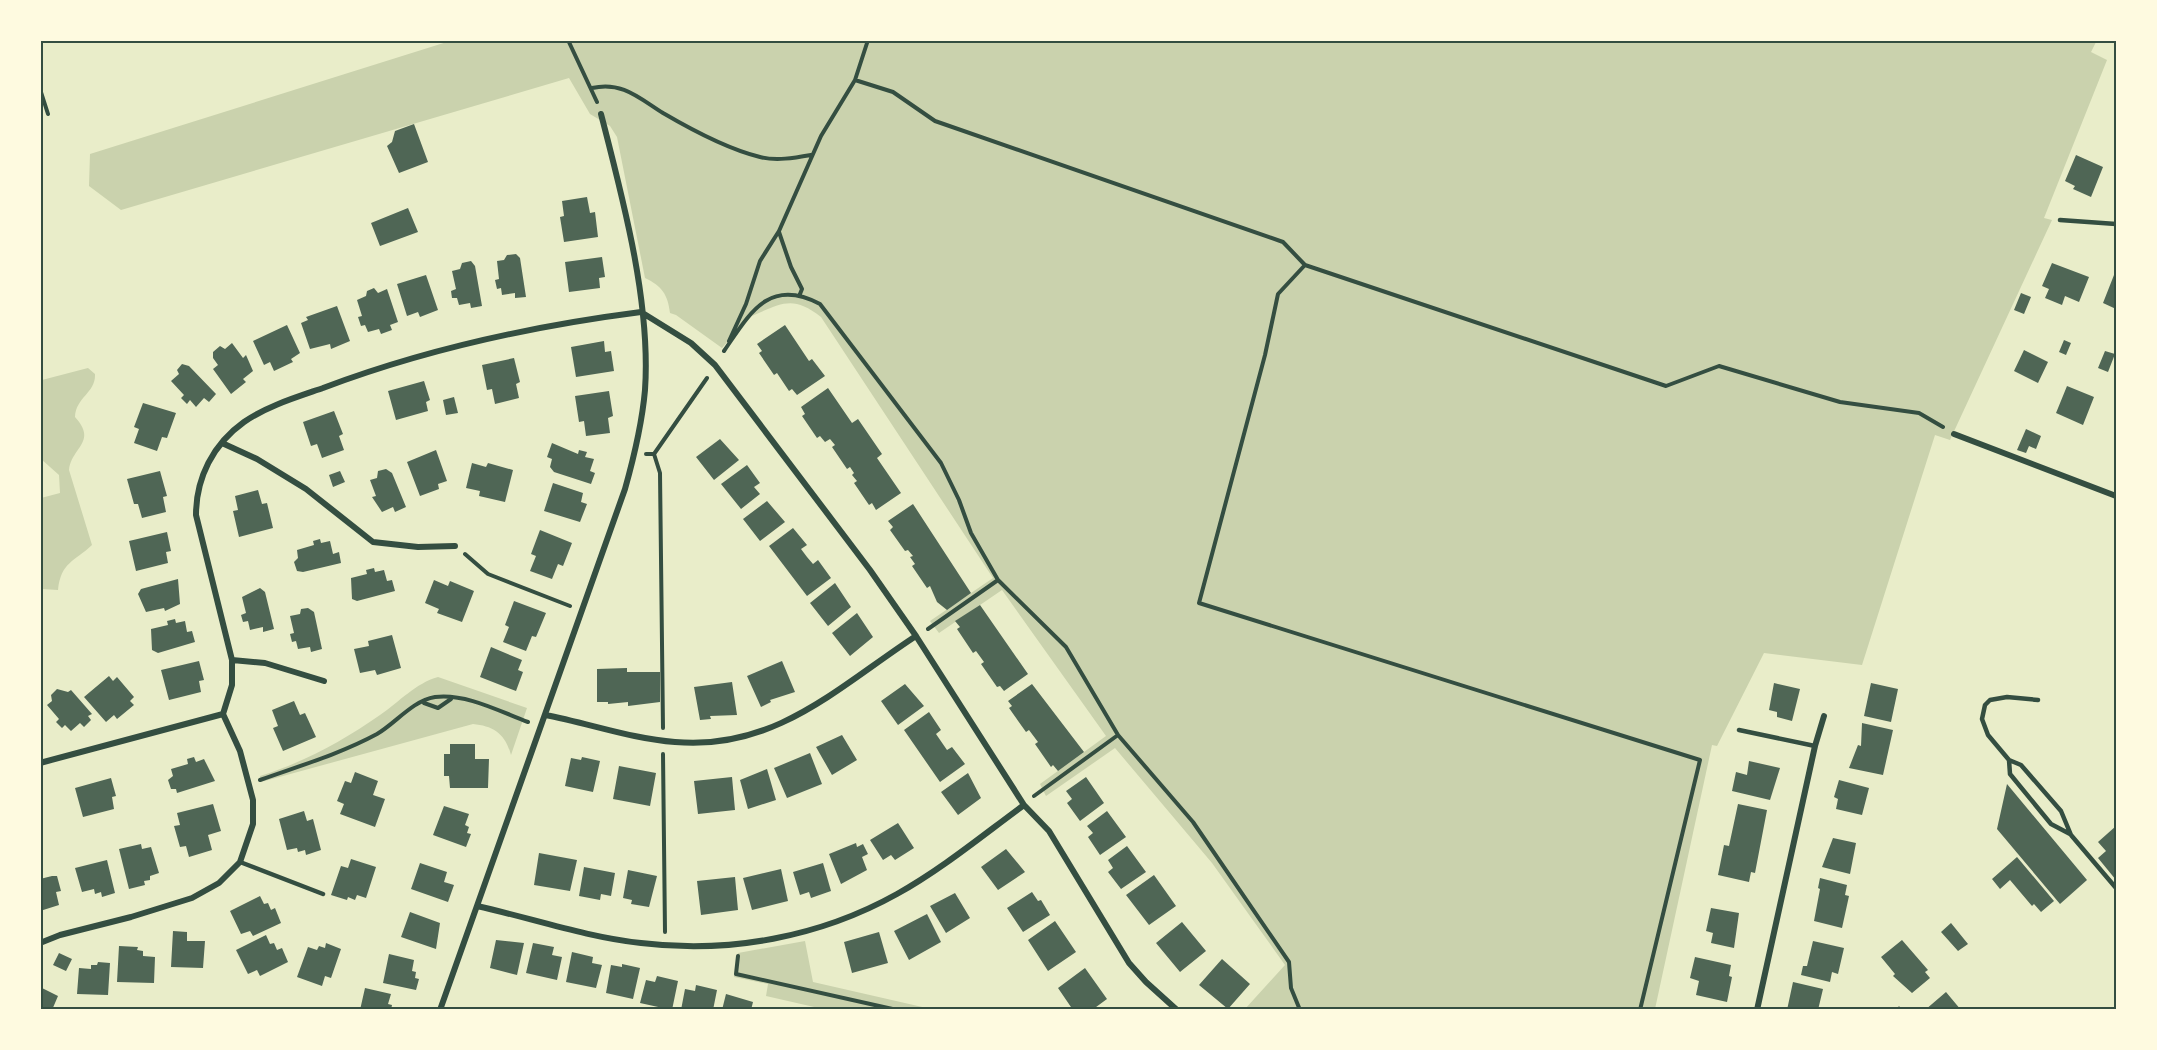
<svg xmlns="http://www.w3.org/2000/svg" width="2157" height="1050" viewBox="0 0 2157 1050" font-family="'Titillium Web',sans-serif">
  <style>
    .green { fill: #cad2ad }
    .building { fill: #4f6655 }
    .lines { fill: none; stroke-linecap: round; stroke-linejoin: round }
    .path { stroke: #344e41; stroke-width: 4 }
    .service { stroke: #344e41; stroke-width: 4.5 }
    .minor { stroke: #344e41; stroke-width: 6 }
    .neatline { fill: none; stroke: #344e41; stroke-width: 2 }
  </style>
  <rect width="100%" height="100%" fill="#e9edc9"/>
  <!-- green -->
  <path class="green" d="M2097 40 2091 52 2107 60 2044 218 2052 220 1950 440 1935 435 1862 665 1764 653 1717 746 1712 745 1655 1009H1245L1285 965 1212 863 1115 748 1046 796 1040 784 1106 736 1002 590 939 633 930 621 993 578 821 317C793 295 782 303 752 316L753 312 722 348 676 315 670 313C668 295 662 286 645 278L617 137 610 126 590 114 569 78 121 210 89 186 90 154 450 41Z
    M88 368 95 374C96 393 76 397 75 417 98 442 71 448 69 470L92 545C74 562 61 562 58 590L42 589 41 498 60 493 59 475 41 459 42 380Z
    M438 677 527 708 511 755C505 733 493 726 473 724L261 782 260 776C302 763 343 741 380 715 399 702 416 683 438 677Z
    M805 941 813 982 931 1009H823L766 996 768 984 734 977 738 953Z"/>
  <!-- building -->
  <path class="building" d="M414 124 428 162 399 173 387 146 392 142 395 131Z
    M2076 155 2103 167 2091 197 2073 189 2075 186 2065 181Z
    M587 197 590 213 595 212 598 237 564 242 560 217 564 216 562 201Z
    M408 208 418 232 380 246 371 223Z
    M516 254 520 258 526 297 515 298V293L502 295 501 288 497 289 495 280 499 279 497 261 504 260 507 255Z
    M602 257 605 277 599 278 600 288 569 292 565 262Z
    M471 261 475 266 482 306 471 308 470 303 459 305 457 298H452L451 291 456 289 452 271 460 269 462 263Z
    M2052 263 2089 277 2079 302 2065 296 2062 305 2045 298 2049 289 2042 286Z
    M426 275 438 310 420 317 418 312 407 316 397 284Z
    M2114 275 2116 276V309L2103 303Z
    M374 288 378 293 387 289 398 322 390 325 392 330 381 334 379 329 368 332 365 325 361 326 358 317 362 316 357 300 366 296 367 291Z
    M2021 293 2031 297 2024 314 2014 310Z
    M337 306 350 341 331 349 330 344 310 349 301 323 308 320 306 317Z
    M287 325 300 353 291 359 293 362 274 371 270 362 264 365 253 341Z
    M785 325 809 361 812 359 825 376 797 395 792 389 789 391 777 373 774 375 759 353 762 351 757 344Z
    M2064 340 2071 343 2066 355 2059 352Z
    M604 341 605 352 611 351 614 371 576 377 571 347Z
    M232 343 243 358 246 355 253 371 243 379 246 382 231 394 213 369 218 365 213 358V352L220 346 225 349Z
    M2024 350 2048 362 2038 383 2014 371Z
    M2105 351 2115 354 2108 372 2098 368Z
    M514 358 520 382 516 384 519 398 495 404 492 389 487 390 482 365Z
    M182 364 189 366 216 394 209 402 204 398 196 407 190 400 187 404 181 398 184 395 171 381 179 374 177 370Z
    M424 381 430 400 426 402 428 411 396 420 388 391Z
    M2067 386 2094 397 2083 425 2056 413Z
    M828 388 852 423 858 419 882 454 877 458 901 493 876 510 872 503 869 505 854 483 857 481 852 475 854 473 850 467 847 469 832 447 835 445 830 439 825 442 820 436 817 438 802 416 805 414 801 407Z
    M609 391 613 416 608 418 610 433 586 436 584 421 579 422 575 396Z
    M454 397 458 413 446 415 443 400Z
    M143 403 176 413 167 438 162 437 157 451 134 443 139 429 134 427Z
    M334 411 343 434 339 436 344 450 322 458 317 444 311 446 303 422Z
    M2026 429 2041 436 2036 449 2029 446 2026 453 2017 450Z
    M720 439 739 460 714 480 696 457Z
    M552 443 578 454 579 450 587 452 585 457 594 459 590 471 595 473 591 484 554 472 550 467 552 459 547 457Z
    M436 450 447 481 438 484 439 489 420 496 407 462Z
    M472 463 486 467 488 463 513 470 505 502 479 496 480 491 466 488Z
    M747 465 760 483 754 487 760 494 741 509 721 484Z
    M386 469 392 473 406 507 395 512 393 507 382 512 372 497 376 496 370 480 377 478 378 471Z
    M160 471 167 496 163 497 166 512 142 518 138 504H134L127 479Z
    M340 471 345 482 333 487 329 475Z
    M553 483 583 493 581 502 587 504 580 522 544 511Z
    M258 490 262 504 267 503 273 528 239 537 233 511 238 510 235 496Z
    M767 501 785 522 760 541 743 519Z
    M913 504 971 593 947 610 937 602 930 586 927 588 912 566 915 564 910 557 913 556 908 550 905 551 890 530 893 527 888 521Z
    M793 528 807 545 801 549 807 557 813 564 818 560 831 578 807 596 769 546Z
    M540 530 572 543 563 566 558 564 552 579 530 571 536 556 531 554Z
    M167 532 171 551 166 552 168 563 136 571 129 541Z
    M320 539 321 543 330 541 333 554 339 552 341 563 303 572 297 571 294 562 298 558 297 550 314 545 313 541Z
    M374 568 375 572 384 570 387 581 392 580 395 591 357 601 352 599 351 578 367 574 366 570Z
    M178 579 180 604 165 611 164 608 146 612 138 594 141 589Z
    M434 580 448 586 450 581 474 591 462 622 437 613 439 609 425 603Z
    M835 583 851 607 828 626 810 603Z
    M260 588 265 592 274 629 263 632V627L250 630 248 621 243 622 241 615 246 613 242 597Z
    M514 601 546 613 536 637 532 636 526 651 503 642 509 627 505 625Z
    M980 605 1028 674 1004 691 1000 686 997 687 981 664 984 662 976 651 973 653 957 629 960 627 955 621Z
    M308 608 314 612 322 649 311 652 310 647 298 649 296 641 292 642 290 634 294 633 290 616 300 614 301 609Z
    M857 613 873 637 850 656 832 633Z
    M175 619 176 623 185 621 187 632 192 631 195 642 158 653 152 650 151 629 168 625 167 621Z
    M392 635 401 668 377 675 375 670 360 673 354 649 369 646 368 641Z
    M491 647 522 660 518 670 523 672 516 691 480 677Z
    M199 661 204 680 199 681 201 692 169 700 161 670Z
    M782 661 795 692 770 700 771 702 761 707 747 676Z
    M627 668V672H660V702L628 706V702L608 704V702H597V669Z
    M109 676 113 681 117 677 134 697 130 701 134 705 117 719 114 715 106 722 84 697Z
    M732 682 737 715 710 716 711 719 700 720 694 687Z
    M1774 683 1800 689 1792 721 1777 717V712L1769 710Z
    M1871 683 1898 689 1891 722 1864 716Z
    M905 684 924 706 898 725 881 701Z
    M1032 684 1084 752 1058 771 1053 765 1051 767 1035 744 1038 742 1029 730 1026 732 1009 708 1012 706 1008 701Z
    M57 689 68 692 71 690 92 714 88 716 91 720 84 727 80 723 71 731 65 725 62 728 56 722 59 719 47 705 52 701 51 695Z
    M294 701 300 715 305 713 316 737 283 751 273 728 278 726 272 710Z
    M929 712 941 730 936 734 947 750 952 747 965 764 940 782 904 730Z
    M1862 723 1893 730 1883 775 1849 768 1858 745 1861 746Z
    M842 735 857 760 832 775 816 747Z
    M450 744H475V759H489L488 788H450L449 776H444V754H450Z
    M810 753 822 784 787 798 774 768Z
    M194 757 196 762 204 759 215 781 177 793 176 789H171L168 780 173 776 171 769 188 764 187 759Z
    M582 757 600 761 593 792 565 786 571 758 581 760Z
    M1749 761 1780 768 1770 800 1732 791 1736 772 1747 775Z
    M619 766 656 773 650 806 613 799Z
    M767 769 776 800 748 809 740 780Z
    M355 772 378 781 373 795 385 799 375 827 340 814 344 804 337 801 345 781 351 783Z
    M968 773 981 798 958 815 941 792Z
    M732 777 735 810 698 814 694 781Z
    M1086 777 1104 803 1080 821 1067 803 1072 799 1066 791Z
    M111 778 116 796 112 797 114 809 83 817 75 788Z
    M1839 780 1869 788 1862 815 1836 809 1838 799 1834 797Z
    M2007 784 2087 880 2060 904 1997 829Z
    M213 804 221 831 208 835 212 850 189 857 186 846 180 847 174 826 180 825 177 813Z
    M1738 804 1767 810 1755 873 1751 872 1749 882 1718 875 1724 845 1729 846Z
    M444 806 469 814 465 825 469 827 467 833 471 834 466 847 433 835Z
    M304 811 307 821 313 819 321 850 306 855 305 850 298 852 297 848 287 850 279 819Z
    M1107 811 1126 837 1100 855 1088 837 1093 833 1087 826Z
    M898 823 914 848 895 860 891 855 883 860 870 840Z
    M2116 826V880L2098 858 2106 851 2098 842Z
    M1833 838 1856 843 1850 874 1822 867Z
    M856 843 857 847 863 844 868 854 862 857 867 870 841 884 829 854Z
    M141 844 142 849 151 847 159 873 150 876V880L144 881 145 885 129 889 119 849Z
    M1127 846 1146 872 1121 889 1108 872 1113 868 1108 860Z
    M1006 849 1025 872 998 890 981 867Z
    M539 853 577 860 570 891 534 885Z
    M2017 857 2054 901 2041 912 2034 904 2032 906 2010 880 2000 889 1992 879Z
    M351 859 376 867 366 898 357 895 355 900 348 897 347 900 331 895 341 866 348 868Z
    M107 860 115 893 102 897 101 892 95 894 94 889 82 892 75 868Z
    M420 863 447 872 444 882 454 885 448 902 411 889Z
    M823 863 831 891 811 898 809 892 800 895 793 872Z
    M584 867 615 873 611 896 601 894 600 900 579 896Z
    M781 869 788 901 752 910 743 878Z
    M628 870 657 876 649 907 631 904 632 900 623 898Z
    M1154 875 1176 906 1149 925 1126 895Z
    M52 876H57L61 891 56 892 59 905 40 911V879Z
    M735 877 738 910 701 915 697 881Z
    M1820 878 1847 885 1845 895 1849 896 1842 928 1814 921 1820 889 1818 888Z
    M1032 892 1038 901 1041 900 1050 915 1023 932 1007 908Z
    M955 893 970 918 946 933 930 906Z
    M260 896 264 904 268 903 271 910 275 908 281 923 253 936 250 931 241 934 230 911Z
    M1711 908 1739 913 1734 948 1711 943 1713 933 1706 931Z
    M410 912 440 923 436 949 401 937Z
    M927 914 941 942 909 960 894 931Z
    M1055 921 1076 952 1048 971 1028 940Z
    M1182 922 1206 951 1180 972 1156 943Z
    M1951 923 1968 944 1958 951 1941 932Z
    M173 931 187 932V941H205L203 968 171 967Z
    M879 932 888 963 852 973 844 942Z
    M266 935 270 944 274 943 277 950 282 948 288 962 260 976 257 970 248 974 236 950Z
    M496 940 524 943 517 975 490 968Z
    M1902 940 1928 970 1925 972 1930 978 1912 993 1893 976 1895 974 1881 957Z
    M1813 941 1844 948 1838 974 1832 972 1830 982 1801 975 1803 966H1807Z
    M326 943 341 949 331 978 325 976 322 986 297 977 308 947 317 950 319 946 325 948Z
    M533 943 554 947 552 955 562 957 557 980 526 973Z
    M119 946 138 947 137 950 143 951V956L155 957 154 983 117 982Z
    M572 952 593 957 592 963 602 965 596 988 566 982Z
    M59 953 72 959 66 971 53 965Z
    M389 954 414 960 412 971 416 972 415 978 419 979 416 990 383 983Z
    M1695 957 1731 965 1729 976 1732 977 1727 1002 1696 995 1699 981 1690 978Z
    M1222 959 1250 984 1228 1009 1199 985Z
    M98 962 110 963 108 995 77 994 79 968 91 969V965H97Z
    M622 964 640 968 633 999 606 993 611 965 622 967Z
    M1085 968 1107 999 1092 1010H1073L1058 988Z
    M657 976 678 981 672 1010 640 1003 646 980 655 982Z
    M1793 982 1823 989 1818 1010H1787Z
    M696 985 717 990 713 1010H681L685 989 695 991Z
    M40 987 58 996 52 1010H40Z
    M365 988 391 994 388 1004 392 1005 391 1010H360Z
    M1946 992 1961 1010H1925Z
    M726 994 753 1002 751 1010H722Z"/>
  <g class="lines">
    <!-- path -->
    <path class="path" d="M568 40 597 102
      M855 80 893 92 935 121 1283 242 1305 265 1666 386 1719 366 1840 402 1919 413 1943 427
      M592 88C622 81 639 98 663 113 692 130 727 149 760 157 776 161 794 158 811 155
      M40 89 48 114
      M779 232 791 267 802 289 800 294
      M1305 265 1278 294 1265 355 1199 603 1700 760 1640 1010
      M729 341 746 304 760 261 779 231 821 136 855 80 868 40
      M724 351C750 313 769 277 820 304L941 463 959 500 971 533 998 580 1066 647 1118 735 1193 822 1289 962 1291 988 1300 1010
      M646 454H654L707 378
      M654 454 660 473 663 728
      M465 554 488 574 570 606
      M928 629 998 580
      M424 703 438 708 451 699
      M663 754 665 932
      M260 780C299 766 340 754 377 734 396 723 412 701 435 697 466 693 501 712 528 722
      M1034 796 1118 735
      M738 956 736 974 897 1010"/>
    <!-- service -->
    <path class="service" d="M2060 220 2116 224
      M2038 700 2007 697 1990 700 1985 705 1982 719 1988 735 2009 760 2021 765 2061 811 2071 835 2116 888
      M1739 730 1815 746
      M2009 760 2010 774 2051 824 2070 834
      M240 862 323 894
      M1899 1009 1900 1010"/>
    <!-- minor -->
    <path class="minor" d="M641 312 691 343 715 365 870 570 916 636 1024 805 1049 831 1129 963 1146 982 1177 1010
      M1954 434 2116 496
      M222 443 257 459 306 489 373 542 418 547 455 546
      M232 660 265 663 324 681
      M545 715C588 723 632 739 675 742 775 751 838 687 916 636
      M40 763 223 714
      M477 906C531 918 586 937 641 943 729 954 820 937 897 894 942 869 983 835 1024 805
      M40 943 60 935 131 917 192 898 219 883 240 862 253 824V800L240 751 223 714 232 685V660L196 515C196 478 213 444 244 422 267 406 297 397 323 388 426 349 532 326 641 312
      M440 1010 625 489C634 457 642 424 645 390 651 303 623 199 601 114
      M1757 1010 1815 746 1824 716"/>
  </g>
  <!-- border -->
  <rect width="2157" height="1050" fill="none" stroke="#fefae0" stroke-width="84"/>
  <rect x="42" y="42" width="2073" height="966" class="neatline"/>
</svg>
